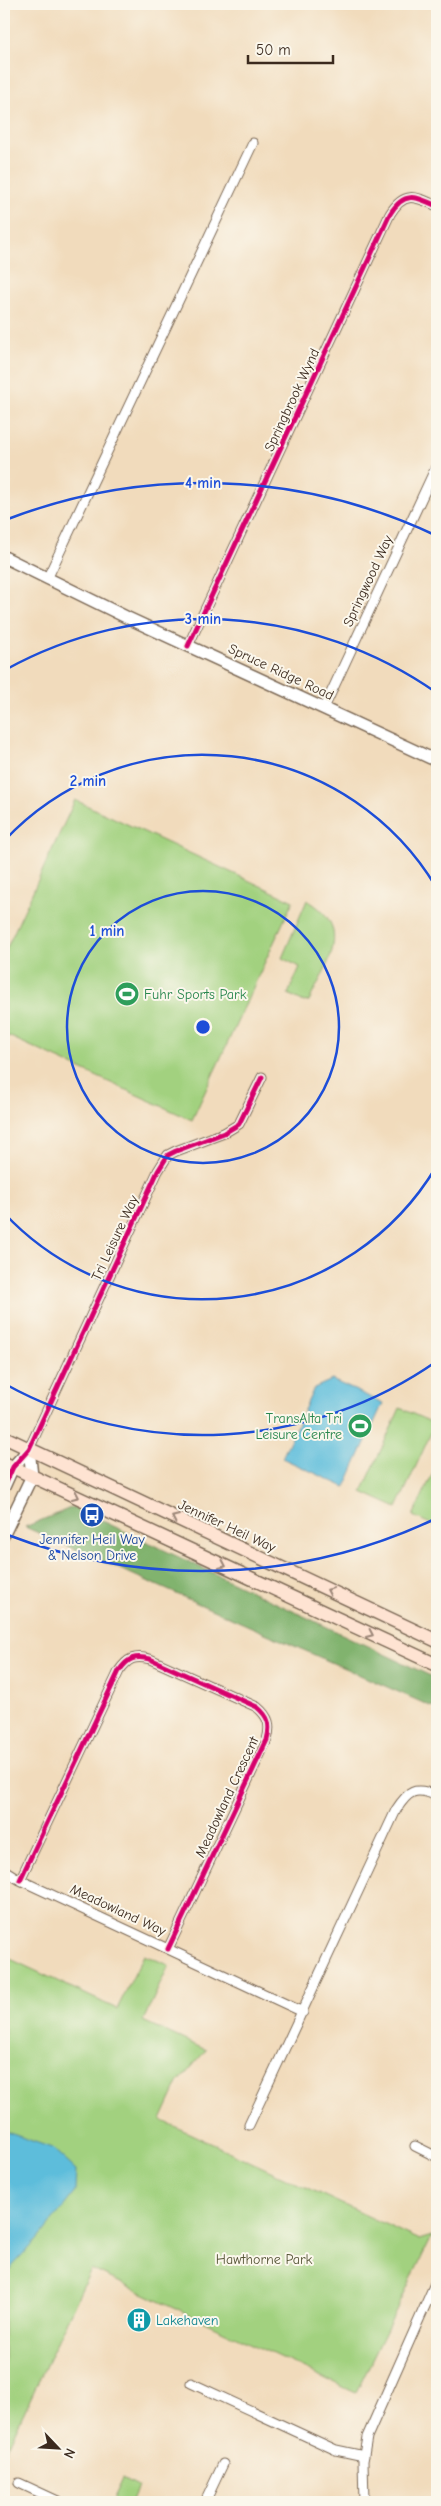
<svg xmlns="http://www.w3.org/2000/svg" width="441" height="2506" viewBox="0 0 441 2506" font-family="'Comic Neue',sans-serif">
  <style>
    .green { fill: #a2d17f; stroke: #6e7e4e }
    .forest { fill: #81b36e; stroke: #5e6e46 }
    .water { fill: #5dbddb; stroke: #4c747c }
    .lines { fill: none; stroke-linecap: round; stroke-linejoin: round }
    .minor-casing { stroke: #7b6855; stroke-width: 11 }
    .tertiary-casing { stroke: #7b6855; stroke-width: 14 }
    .secondary-casing { stroke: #7b6855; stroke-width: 15 }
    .minor { stroke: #fff; stroke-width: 9 }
    .tertiary { stroke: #fff; stroke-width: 11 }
    .secondary { stroke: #fee3d2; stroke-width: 12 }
    .cycleway-casing { stroke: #fbf7ec; stroke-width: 8 }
    .cycleway { stroke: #d6006c; stroke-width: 5 }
    .oneway { stroke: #9c8678 }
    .ring { fill: none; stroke: #1d4ed8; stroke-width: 2.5 }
    .labels { text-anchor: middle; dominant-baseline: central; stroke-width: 4; stroke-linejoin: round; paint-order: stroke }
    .street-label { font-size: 14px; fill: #3b2a1e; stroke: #fbf7ec }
    .leisure-label { font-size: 14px; fill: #27864d; stroke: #fbf7ec; text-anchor: start }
    .transit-label { font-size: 14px; fill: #164399; stroke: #fbf7ec }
    .park-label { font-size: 14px; fill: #555436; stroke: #fbf7ec }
    .culture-label { font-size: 14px; fill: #0d838f; stroke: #fbf7ec; text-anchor: start }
    .centre { fill: #1d4ed8; stroke: #fbf7ec; stroke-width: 2.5 }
    .ring-label { font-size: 15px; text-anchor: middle; font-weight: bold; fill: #1d4ed8; stroke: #fbf7ec; stroke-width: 4; stroke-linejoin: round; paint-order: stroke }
  </style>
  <rect width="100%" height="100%" fill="#fbf7ec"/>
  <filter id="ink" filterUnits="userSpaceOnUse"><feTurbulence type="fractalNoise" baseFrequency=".02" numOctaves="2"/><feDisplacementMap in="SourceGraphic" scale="10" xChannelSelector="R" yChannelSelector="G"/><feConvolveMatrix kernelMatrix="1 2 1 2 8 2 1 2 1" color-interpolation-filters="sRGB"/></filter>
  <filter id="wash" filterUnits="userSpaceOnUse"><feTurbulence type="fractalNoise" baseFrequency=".0096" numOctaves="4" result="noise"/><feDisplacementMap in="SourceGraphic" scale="20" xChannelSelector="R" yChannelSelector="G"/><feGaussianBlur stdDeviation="1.12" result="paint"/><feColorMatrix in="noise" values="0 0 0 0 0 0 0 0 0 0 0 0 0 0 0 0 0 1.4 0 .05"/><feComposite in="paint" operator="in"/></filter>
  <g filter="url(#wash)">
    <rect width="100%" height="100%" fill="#f1dbbc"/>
    <!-- green -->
    <path class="green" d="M75 800 293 901 192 1120 4 1034V954Z
      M307 900C355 928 327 964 309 1001L304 1002 288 994 300 967 282 958Z
      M400 1408 435 1424 397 1508 362 1492Z
      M437 1464V1527L413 1516Z
      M144 1955 169 1965 143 2021 206 2050 178 2083 161 2120 419 2240 432 2236 356 2393 91 2269 4 2455V1956L117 2009Z
      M123 2479 138 2487 131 2502H112Z"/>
    <!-- forest -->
    <path class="forest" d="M73 1507 437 1679V1709L25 1527Z"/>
    <!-- water -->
    <path class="water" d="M332 1380 383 1403 345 1487 282 1458 314 1388Z
      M4 2131 52 2148 76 2170 75 2192 39 2238 4 2275Z"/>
  </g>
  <g filter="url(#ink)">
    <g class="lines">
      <defs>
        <path id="minor" d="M47 579 253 143
          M188 646 390 214C404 191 415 196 437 206
          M324 708 437 465
          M29 1449 158 1171 168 1155 176 1151 224 1133 239 1124 262 1077
          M4 1870 20 1880 303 2012
          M20 1880 119 1671C128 1658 135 1655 150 1659L257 1707C269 1717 271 1725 267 1740L168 1949
          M249 2125 396 1810C408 1791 415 1786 437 1796
          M415 2146 437 2157
          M191 2383 336 2450 364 2456
          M19 2483 60 2502
          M205 2502 223 2464
          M364 2502 363 2461 367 2437 437 2279"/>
        <path id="tertiary" d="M4 557 128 618 437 761
          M4 1487 13 1467 29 1449
          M4 1534 32 1476 29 1449"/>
        <path id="secondary" d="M4 1437 437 1641
          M4 1463 437 1665"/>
      </defs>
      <!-- minor casing -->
      <use href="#minor" class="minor-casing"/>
      <!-- tertiary casing -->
      <use href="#tertiary" class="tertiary-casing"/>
      <!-- secondary casing -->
      <use href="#secondary" class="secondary-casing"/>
      <!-- minor -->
      <use href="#minor" class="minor"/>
      <!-- tertiary -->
      <use href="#tertiary" class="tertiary"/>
      <!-- secondary -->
      <use href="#secondary" class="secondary"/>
      <defs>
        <path id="cycleway" d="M188 646 390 214C404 191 415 196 437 206
          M4 1487 13 1467 29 1449 158 1171 168 1155 176 1151 224 1133 239 1124 262 1077
          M20 1880 119 1671C128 1658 135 1655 150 1659L257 1707C269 1717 271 1725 267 1740L168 1949"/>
      </defs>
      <!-- cycleway casing -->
      <use href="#cycleway" class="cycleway-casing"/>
      <!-- cycleway -->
      <use href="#cycleway" class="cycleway"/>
    </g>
    <!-- one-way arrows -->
    <defs><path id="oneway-chevron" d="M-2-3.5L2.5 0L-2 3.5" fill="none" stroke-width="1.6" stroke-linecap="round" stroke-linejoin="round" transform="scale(1.25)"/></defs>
    <g class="oneway">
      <use href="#oneway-chevron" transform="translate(76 1496) rotate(25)"/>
      <use href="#oneway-chevron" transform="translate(175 1518) rotate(-155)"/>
      <use href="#oneway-chevron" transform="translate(223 1565) rotate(25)"/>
      <use href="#oneway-chevron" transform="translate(330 1591) rotate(-155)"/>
      <use href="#oneway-chevron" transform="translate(370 1634) rotate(25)"/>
    </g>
  </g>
  <!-- distance rings -->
  <g class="ring">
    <circle cx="203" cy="1027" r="136"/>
    <path d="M436 1167A272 272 0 0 1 4 1213M4 841A272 272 0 0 1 436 887"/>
    <path d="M437 1361A408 408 0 0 1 5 1384M5 670A408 408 0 0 1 437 693"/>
    <path d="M437 1518A544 544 0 0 1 8 1535M8 519A544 544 0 0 1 437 536"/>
  </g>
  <!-- icons -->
  <defs>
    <symbol id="stadium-disc" viewBox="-11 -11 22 22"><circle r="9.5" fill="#2e9e5b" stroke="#fbf7ec"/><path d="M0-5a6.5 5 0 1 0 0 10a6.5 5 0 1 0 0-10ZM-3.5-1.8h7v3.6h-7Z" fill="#fff"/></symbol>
    <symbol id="bus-disc" viewBox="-11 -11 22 22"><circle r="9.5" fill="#1a4fb4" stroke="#fbf7ec"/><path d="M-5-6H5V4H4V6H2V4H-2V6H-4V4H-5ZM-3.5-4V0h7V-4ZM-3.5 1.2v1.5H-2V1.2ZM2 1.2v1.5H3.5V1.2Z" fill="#fff"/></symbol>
    <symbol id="building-disc" viewBox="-11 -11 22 22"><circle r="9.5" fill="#0f9aa8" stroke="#fbf7ec"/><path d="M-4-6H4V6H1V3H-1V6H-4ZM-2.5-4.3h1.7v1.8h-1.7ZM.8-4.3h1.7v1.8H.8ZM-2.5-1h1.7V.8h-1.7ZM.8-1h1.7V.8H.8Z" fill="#fff"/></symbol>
  </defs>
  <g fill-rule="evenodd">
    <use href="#stadium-disc" x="113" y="980" width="28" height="28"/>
    <use href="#stadium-disc" x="346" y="1412" width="28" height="28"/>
    <use href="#bus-disc" x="78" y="1501" width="28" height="28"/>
    <use href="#building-disc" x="125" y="2306" width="28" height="28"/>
  </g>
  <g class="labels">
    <!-- street labels -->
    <g class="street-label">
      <text transform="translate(292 400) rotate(-65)">Springbrook Wynd</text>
      <text transform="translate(368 581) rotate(-65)">Springwood Way</text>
      <text transform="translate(281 672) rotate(25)">Spruce Ridge Road</text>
      <text transform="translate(115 1238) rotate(-65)">Tri Leisure Way</text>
      <text transform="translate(227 1526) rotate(25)">Jennifer Heil Way</text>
      <text transform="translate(227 1797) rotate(-65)">Meadowland Crescent</text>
      <text transform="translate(118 1910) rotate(25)">Meadowland Way</text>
    </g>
    <!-- leisure labels -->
    <g class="leisure-label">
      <text x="144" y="994">Fuhr Sports Park</text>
      <text x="342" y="1418" text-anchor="end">TransAlta Tri<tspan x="342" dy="16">Leisure Centre</tspan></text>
    </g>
    <!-- transit labels -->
    <g class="transit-label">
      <text x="92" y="1539">Jennifer Heil Way<tspan x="92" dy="16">&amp; Nelson Drive</tspan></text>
    </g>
    <!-- park labels -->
    <g class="park-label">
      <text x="264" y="2259">Hawthorne Park</text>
    </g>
    <!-- culture labels -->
    <g class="culture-label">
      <text x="156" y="2320">Lakehaven</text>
    </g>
  </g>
  <circle cx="203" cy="1027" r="8" class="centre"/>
  <g class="ring-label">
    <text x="203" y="488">4 min</text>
    <text x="203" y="624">3 min</text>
    <text x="88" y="786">2 min</text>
    <text x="107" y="936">1 min</text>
  </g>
  <!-- margin -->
  <rect width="441" height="2506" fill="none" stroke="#fbf7ec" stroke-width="20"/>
  <!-- north arrow -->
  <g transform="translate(58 2448) rotate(115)" stroke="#fbf7ec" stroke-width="4" paint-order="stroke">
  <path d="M0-4L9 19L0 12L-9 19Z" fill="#3b2a1e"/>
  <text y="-8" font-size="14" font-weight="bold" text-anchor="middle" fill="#3b2a1e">N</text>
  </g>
  <!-- scale -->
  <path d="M248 55v8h85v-8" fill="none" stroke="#3b2a1e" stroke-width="2.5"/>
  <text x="256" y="55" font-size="15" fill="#3b2a1e" stroke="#fbf7ec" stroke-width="4" paint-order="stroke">50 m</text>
</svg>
